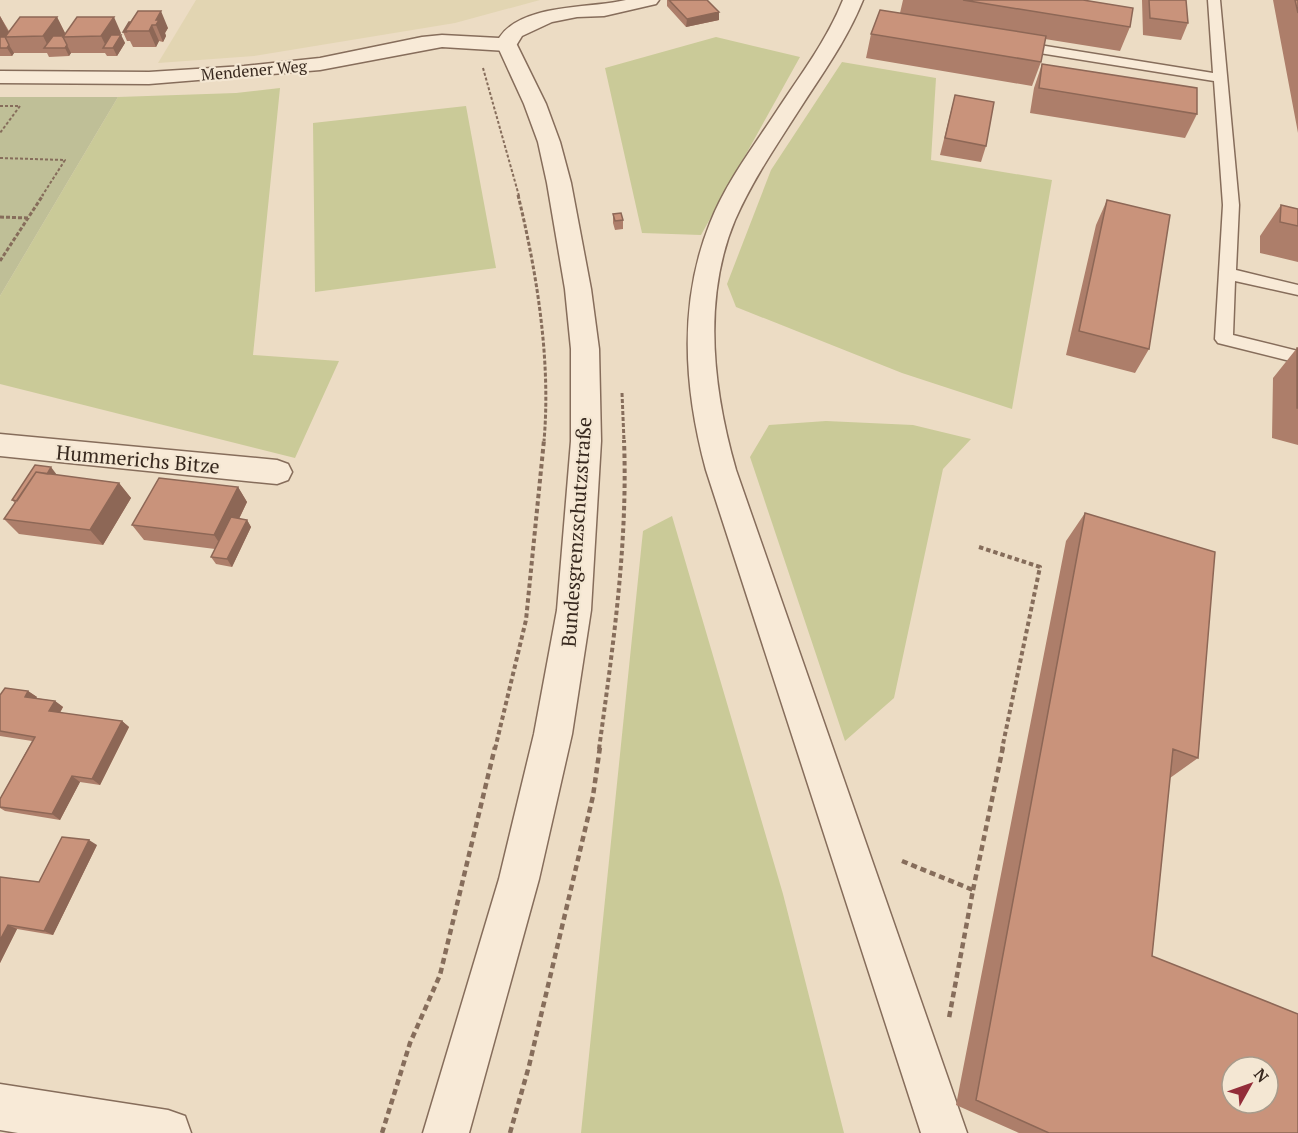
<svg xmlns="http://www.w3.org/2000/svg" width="1298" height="1133" viewBox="0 0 1298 1133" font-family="'PT Serif',serif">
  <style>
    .farmland { fill: #e2d5b2 }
    .green { fill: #caca98 }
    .cemetery { fill: #bfbf97 }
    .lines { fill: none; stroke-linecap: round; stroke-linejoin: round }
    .service-casing { stroke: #866d5b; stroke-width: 3 }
    .minor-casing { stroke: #866d5b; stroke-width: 3 }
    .tertiary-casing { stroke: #866d5b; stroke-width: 3 }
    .path-far3 { stroke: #866d5b; stroke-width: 2; stroke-dasharray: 3 2; stroke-linecap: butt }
    .path-far2 { stroke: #866d5b; stroke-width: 3; stroke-dasharray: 4 2; stroke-linecap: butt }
    .path-far1 { stroke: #866d5b; stroke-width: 4; stroke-dasharray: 4.5 3; stroke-linecap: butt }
    .path { stroke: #866d5b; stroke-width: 4.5; stroke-dasharray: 6 4; stroke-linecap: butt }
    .service { fill: #f8ead7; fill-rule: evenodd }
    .minor { fill: #f8ead7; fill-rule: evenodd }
    .tertiary { fill: #f8ead7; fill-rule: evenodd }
    .wall { fill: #ad7e6a }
    .shaded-wall { fill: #8d6756 }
    .building { fill: #c9937b; stroke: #8d6756; stroke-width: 1.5; fill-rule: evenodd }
    .labels { text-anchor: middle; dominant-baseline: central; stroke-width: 4.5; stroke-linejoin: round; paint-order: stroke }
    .far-street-label { font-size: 16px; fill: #37281e; stroke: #f4e7d3 }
    .street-label { font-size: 20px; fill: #37281e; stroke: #f4e7d3 }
  </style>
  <rect width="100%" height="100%" fill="#ecdcc4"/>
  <!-- farmland -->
  <path class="farmland" d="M196 0H540L455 23 254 56 158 63Z"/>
  <!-- green -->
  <path class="green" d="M716 37 800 57 701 235 642 233 605 68Z
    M842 62 936 78 931 160 1052 180 1012 409 902 373 736 307 727 284 771 170Z
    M280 88 253 355 339 361 295 458 0 384V296L118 97 236 93Z
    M466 106 496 268 315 292 313 123Z
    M826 421 913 425 971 439 943 469 894 698 845 741 750 457 769 425Z
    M672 516 783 894 844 1133H581L643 531Z"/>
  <!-- cemetery -->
  <path class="cemetery" d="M0 97H118L0 296Z"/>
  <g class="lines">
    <defs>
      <path id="service" d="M1208 0H1220L1239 205 1236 270 1298 285V295L1235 281 1233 335 1298 351V363L1218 343 1215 339 1223 205 1214 81 1015 49 1009 45 1015 41 1213 73Z"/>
      <path id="minor" d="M626 0H659L656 4 604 16 577 17 552 22 522 36 514 49 507 51 442 47 320 70 149 84 0 83V71L149 72 244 66 320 58 422 37 442 35 499 38C522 3 589 9 626 0Z
        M843 0H863C847 40 822 74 799 110 776 146 752 181 735 220 702 299 713 390 736 470L967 1133H921L706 470C684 389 678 303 710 223 726 182 754 146 778 109 801 74 827 40 843 0Z
        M0 434 277 460 288 464 292 472 288 480 277 484 0 456Z
        M0 1084 168 1110 185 1116 191 1133H18L0 1130Z"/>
      <path id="tertiary" d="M507 39 514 41 517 45 546 104 560 142 571 183 591 289 599 349 601 441 591 610 572 734 539 879 469 1133H423L499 879 534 734 557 610 571 441V349L565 289 547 183 538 142 524 104 497 45 500 41Z"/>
    </defs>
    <!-- service casing -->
    <use href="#service" class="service-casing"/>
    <!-- minor casing -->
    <use href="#minor" class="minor-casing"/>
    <!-- tertiary casing -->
    <use href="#tertiary" class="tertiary-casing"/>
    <!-- path-far3 -->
    <path class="path-far3" d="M483 68 519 196
      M0 106H20L0 133
      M0 158 65 160 42 196"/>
    <!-- path-far2 -->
    <path class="path-far2" d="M518 195C537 273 551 361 544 441
      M0 217 28 218
      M0 261 43 195
      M622 393 624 441"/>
    <!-- path-far1 -->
    <path class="path-far1" d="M979 547 1040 567 1002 749
      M495 749 526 620 544 440
      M599 749C613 646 628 544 624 440"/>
    <!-- path -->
    <path class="path" d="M902 861 973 890 949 1018
      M973 890 1003 747
      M382 1133 410 1043 440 975 495 747
      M510 1133 529 1066 593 796 600 747"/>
    <!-- service -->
    <use href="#service" class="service"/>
    <!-- minor -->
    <use href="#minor" class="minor"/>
    <!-- tertiary -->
    <use href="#tertiary" class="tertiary"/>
  </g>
  <!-- wall -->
  <path class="wall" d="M667 0H707L719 20 686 27 667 6Z
    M903 0H1083L1130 27 1120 51 1045 39 1041 62 1032 86 866 58 871 34 900 13Z
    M1142 0H1186L1188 23 1181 40 1143 35Z
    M1273 0H1298V133Z
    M138 11 168 28 165 33 166 36 163 42 159 41 156 47H133L130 41H127L123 32Z
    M0 16 9 31 57 17 65 33H121L120 35H121L125 43 117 56H107L105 53H71L69 56 49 57 47 53H14L12 56H0Z
    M1042 64 1197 114 1185 138 1030 113 1034 88Z
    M955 95 986 146 981 162 940 155Z
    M1107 200 1149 349 1135 373 1066 355 1096 225Z
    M1281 205 1298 209V262L1260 253V236Z
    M613 214 623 220V229L615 230 613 223Z
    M1297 348H1298V445L1272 438 1273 378Z
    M57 475 119 483 131 498 103 545 19 534 4 519 15 503 12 500Z
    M238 487 247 502 239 519 247 520 251 527 232 567 216 564 211 557 215 549 144 540 132 525Z
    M1085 513 1198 758 1170 778 1152 956 1298 1133H1019L956 1105 1066 541Z
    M28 691 37 697 36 698 55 701 63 707 60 713 122 721 129 727 100 785 80 782 60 820 5 811 0 808V799L32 741 0 736V695Z
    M97 845 53 935 17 929 0 963V877L39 882Z"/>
  <!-- shaded-wall -->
  <path class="shaded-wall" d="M161 11 168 28 165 33 166 36 163 42 156 25V20Z
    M719 12V20L686 27 687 19Z
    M0 16 9 33 5 37 0 45Z
    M57 17 65 33 55 48H49L43 36Z
    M114 17 121 33 112 48H107L101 36Z
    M152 25 159 41 156 47 149 31Z
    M121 35 125 43 117 56 113 48Z
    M9 45 14 53 12 56 7 48Z
    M67 45 71 53 69 56 65 48Z
    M51 467 57 475 28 502Z
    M119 483 131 498 103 545 90 530Z
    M238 487 247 502 224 550 214 535Z
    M247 520 251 527 232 567 227 559Z
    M28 691 37 697 33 703 25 697Z
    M55 701 63 707 57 717 49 711Z
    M122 721 129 727 100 785 92 779Z
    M72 776 80 782 60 820 52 814Z
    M89 840 97 845 53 935 44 931Z
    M8 925 17 929 0 963V940Z"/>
  <!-- building -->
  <path class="building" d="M669 0H707L719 12 687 19Z
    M963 0H1083L1133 8 1130 27Z
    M1149 0H1186L1188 23 1150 18Z
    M1295 0H1298V13Z
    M880 10 1046 36 1041 62 871 34Z
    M138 11H161L156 20H159L156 25H152L149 31H125Z
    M20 17H57L43 36 5 37Z
    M77 17H114L101 36 63 37Z
    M129 22H131L125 31 126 32H123Z
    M111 35H121L113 48H103Z
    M53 36H63V37L67 45 65 48H44Z
    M0 37H5L9 45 7 48H0Z
    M1042 64 1197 88V114L1039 88Z
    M955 95 994 102 986 146 945 138Z
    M1107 200 1170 215 1149 349 1079 331Z
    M1281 205 1298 209V226L1280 222Z
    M621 213 623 220 615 221 613 214Z
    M1297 348H1298V408H1297Z
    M35 465 51 467 47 474 36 472 17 501 12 500Z
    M36 472 119 483 90 530 4 519Z
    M159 478 238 487 214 535 132 525Z
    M1085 513 1215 552 1198 758 1173 749 1152 956 1298 1014V1133H1049L976 1100ZM1232 1067H1268V1103H1232Z
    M231 517 247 520 227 559 211 557Z
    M5 688 28 691 25 697 55 701 49 711 122 721 92 779 72 776 52 814 0 807V799L35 737 0 731V695Z
    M62 837 89 840 44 931 8 925 0 940V877L39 882Z"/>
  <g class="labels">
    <!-- far-street labels -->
    <g class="far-street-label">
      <text transform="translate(254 70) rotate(-5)">Mendener Weg</text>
    </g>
    <!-- street labels -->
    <g class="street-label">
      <text transform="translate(138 459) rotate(5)">Hummerichs Bitze</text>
      <text transform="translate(576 532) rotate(-86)">Bundesgrenzschutzstraße</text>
    </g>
  </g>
  <!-- north arrow -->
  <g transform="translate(1250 1085) rotate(50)"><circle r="28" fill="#f4e7d3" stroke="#a89b8b" stroke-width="1.5"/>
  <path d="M0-4.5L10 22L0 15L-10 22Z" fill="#932d39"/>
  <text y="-9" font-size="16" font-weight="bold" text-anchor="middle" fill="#37281e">N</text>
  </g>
</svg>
